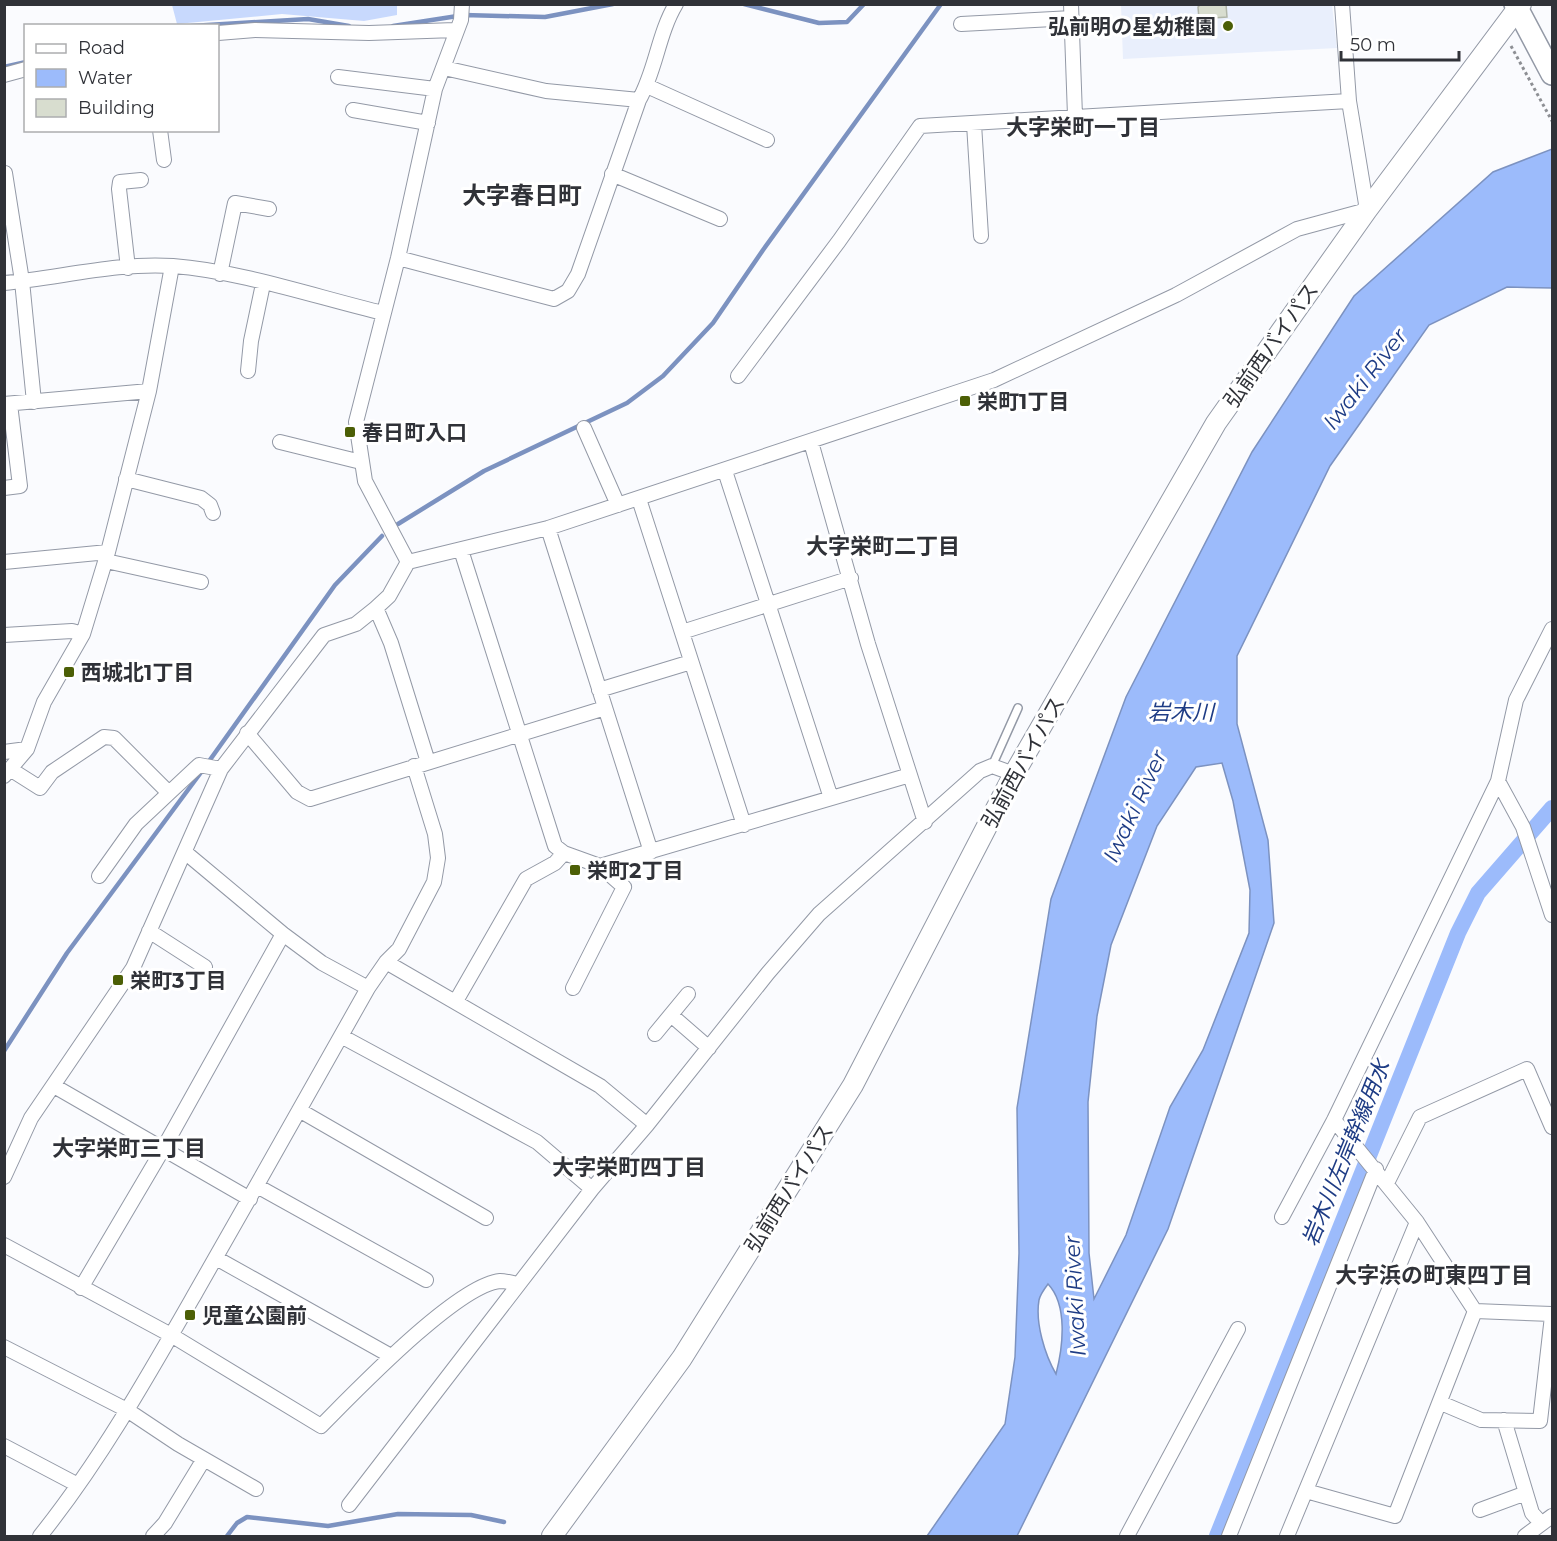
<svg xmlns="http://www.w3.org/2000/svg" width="1557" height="1541" viewBox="0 0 1557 1541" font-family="Montserrat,'Noto Sans JP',sans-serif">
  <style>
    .built { fill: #e9effc }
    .green { fill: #c8d9fd }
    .water { fill: #9cbbfb; stroke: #7c92c0; stroke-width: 1.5; fill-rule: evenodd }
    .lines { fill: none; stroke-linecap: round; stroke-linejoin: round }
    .stream { stroke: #7c92c0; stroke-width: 4.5 }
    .canal { stroke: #9cbbfb; stroke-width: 16 }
    .building { fill: #d8ddcf; stroke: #b1b6a8; stroke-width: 1.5 }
    .lane-casing { stroke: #9399a6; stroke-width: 10 }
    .street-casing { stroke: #9399a6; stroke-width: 16 }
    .secondary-casing { stroke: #9399a6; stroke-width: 22 }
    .primary-casing { stroke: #9399a6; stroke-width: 24 }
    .path { stroke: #8d8f94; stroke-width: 3; stroke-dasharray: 3 3; stroke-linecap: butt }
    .lane { stroke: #fff; stroke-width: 7 }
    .street { stroke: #fff; stroke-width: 14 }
    .secondary { stroke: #fff; stroke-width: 20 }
    .primary { stroke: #fff; stroke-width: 21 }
    .poi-dot { fill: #4c5f06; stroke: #fff; stroke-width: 2 }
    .labels { text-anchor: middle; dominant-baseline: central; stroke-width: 6; stroke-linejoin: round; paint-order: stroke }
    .poi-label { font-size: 21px; font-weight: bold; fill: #303238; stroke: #fff; text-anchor: start }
    .street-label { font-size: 21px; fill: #303238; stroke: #fff }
    .neighbourhood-label { font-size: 22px; font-weight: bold; fill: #303238; stroke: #fff }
    .water-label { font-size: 22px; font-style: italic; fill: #1e3c85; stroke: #fff }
    .quarter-label { font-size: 24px; font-weight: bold; fill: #303238; stroke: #fff }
  </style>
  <rect width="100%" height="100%" fill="#fafbfe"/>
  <!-- built -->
  <path class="built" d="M1121 5H1332L1337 48 1123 59Z"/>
  <!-- green -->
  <path class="green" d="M397 4V15L364 21 282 14 177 24 172 5Z"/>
  <!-- water -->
  <path class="water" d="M1552 149V288L1507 287 1429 325 1330 466 1237 656V724L1268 840 1274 923 1168 1229 1017 1536H927L1005 1424 1015 1357 1019 1253 1017 1108 1051 899 1126 697 1252 452 1354 296 1493 172ZM1222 763 1233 801 1250 890 1249 933 1203 1050 1170 1107 1126 1235 1094 1299 1089 1253 1088 1102 1097 1016 1111 945 1157 826 1196 767ZM1048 1284C1068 1305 1063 1347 1056 1374 1045 1355 1035 1323 1039 1300 1040 1295 1045 1288 1048 1284Z"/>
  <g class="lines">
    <!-- stream -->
    <path class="stream" d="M744 4 819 23 847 22 864 4
      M191 26 308 19 349 26
      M393 26 464 15 545 17 613 4
      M4 67 26 62
      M398 524 484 471 627 403 663 376 713 323 763 250 941 4
      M207 764 335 585 382 536
      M4 1051 67 953 202 771
      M227 1536 237 1523 247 1517 328 1526 398 1514 471 1515 504 1522"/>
    <!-- canal -->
    <path class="canal" d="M1217 1536 1458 933 1478 893 1552 808"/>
  </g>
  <!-- building -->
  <path class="building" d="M1201 4H1226L1227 17 1199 19 1198 7Z"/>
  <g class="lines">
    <defs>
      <path id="lane" d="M992 766 1018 708"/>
      <path id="street" d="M1071 4 1075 116
        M961 24 1072 18
        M218 33 255 30 369 33 455 30
        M444 68 546 91 639 100
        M4 75 26 69
        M338 77 435 89
        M647 86 767 140
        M353 110 428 123
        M974 124 981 236
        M160 130 164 160
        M5 173 22 281 34 402
        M612 174 720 219
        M398 258 554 299 568 291 578 274 639 100C656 70 658 34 676 4
        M128 268 119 189 120 182 141 180
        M220 274 235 203 269 209
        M4 283C59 278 118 262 173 266 240 271 316 297 383 313
        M248 371 251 341 263 284
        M738 376 839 241 920 126 1349 101
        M4 404 149 391
        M584 428 618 505
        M280 442 361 462
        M811 442 868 644 925 822
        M725 471 831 798
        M126 479 201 498 210 505 213 513
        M4 488 20 486 10 404
        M639 499 744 825
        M548 528 651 852
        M461 550 555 846 564 853 600 866 910 775
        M106 561 201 582
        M4 562 108 552
        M408 562 365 481 356 422 398 258 435 89 461 20 462 4
        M682 632 851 578
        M4 635 72 631 83 634
        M599 690 691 662
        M247 733 297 792 310 799 605 708
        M4 752 27 749
        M428 762 391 643 376 608 389 596 408 562 548 528 994 380 1176 295 1297 229 1367 210 1349 101 1342 4
        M10 769 40 788 52 772 104 737 114 738 169 793 199 765 221 769
        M4 776 27 749 44 702 83 634 108 552 149 391 172 266
        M1498 781 1523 827 1552 915
        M186 853 283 934 322 963 368 988
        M99 876 136 824 169 793
        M149 931 205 967
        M386 962 600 1086 647 1125
        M573 988 624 887 600 866
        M456 1001 526 879 555 863 564 853
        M671 1015 709 1048
        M655 1034 688 994
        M341 1036 537 1142 592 1189
        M54 1086 250 1199
        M299 1110 486 1218
        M1334 1120 1417 1222 1475 1311 1552 1314
        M4 1177 31 1118 133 968 221 769 324 635 356 624 376 608
        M1387 1183 1420 1117 1527 1069 1552 1127
        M257 1186 426 1280
        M1282 1217 1334 1120 1498 781 1516 700 1552 629
        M4 1245 171 1335 321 1426C354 1393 457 1285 500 1281 505 1281 513 1283 518 1284
        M216 1258 391 1356
        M81 1288 163 1149 283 934
        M4 1347 127 1410 178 1444 256 1489
        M1441 1403 1481 1420 1540 1421 1552 1316
        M1504 1420 1532 1513 1541 1523
        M4 1446 78 1485
        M1306 1491 1395 1516 1475 1311
        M349 1505 592 1189 647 1125 768 973 819 914 980 771 992 766 1014 774
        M1480 1510 1526 1493
        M40 1536C100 1461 148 1376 196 1292 254 1191 310 1090 368 988L386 962 399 949 434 882 438 858 435 834 414 766
        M153 1536 165 1523 204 1459
        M1127 1536 1238 1329
        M1229 1536 1376 1169
        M1287 1536 1417 1222
        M1525 1536 1552 1516"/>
      <path id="secondary" d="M552 1536 682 1358 853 1085 1014 774 1216 423 1367 210 1521 4"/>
      <path id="primary" d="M1515 4 1552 74"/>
    </defs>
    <!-- lane casing -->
    <use href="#lane" class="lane-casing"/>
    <!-- street casing -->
    <use href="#street" class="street-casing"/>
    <!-- secondary casing -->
    <use href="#secondary" class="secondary-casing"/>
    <!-- primary casing -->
    <use href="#primary" class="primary-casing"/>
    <!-- path -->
    <path class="path" d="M1511 46 1552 121"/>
    <!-- lane -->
    <use href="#lane" class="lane"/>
    <!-- street -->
    <use href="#street" class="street"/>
    <!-- secondary -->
    <use href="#secondary" class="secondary"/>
    <!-- primary -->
    <use href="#primary" class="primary"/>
  </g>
  <!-- markers -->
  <g class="poi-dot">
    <circle cx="1228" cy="26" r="6"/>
    <rect x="959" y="395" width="12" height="12" rx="3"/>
    <rect x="344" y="426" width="12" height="12" rx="3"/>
    <rect x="63" y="666" width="12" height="12" rx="3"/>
    <rect x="569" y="864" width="12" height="12" rx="3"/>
    <rect x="112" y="974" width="12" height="12" rx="3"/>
    <rect x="184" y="1309" width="12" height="12" rx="3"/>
  </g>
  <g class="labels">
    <!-- poi labels -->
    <g class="poi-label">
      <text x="1216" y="26" text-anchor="end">弘前明の星幼稚園</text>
      <text x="977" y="401">栄町1丁目</text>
      <text x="362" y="432">春日町入口</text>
      <text x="81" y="672">西城北1丁目</text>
      <text x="587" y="870">栄町2丁目</text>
      <text x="130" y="980">栄町3丁目</text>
      <text x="202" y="1315">児童公園前</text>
    </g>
    <!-- street labels -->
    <g class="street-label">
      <text transform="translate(1271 345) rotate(-55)">弘前西バイパス</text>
      <text transform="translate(1023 762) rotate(-61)">弘前西バイパス</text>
      <text transform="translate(789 1188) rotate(-58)">弘前西バイパス</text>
    </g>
    <!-- neighbourhood labels -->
    <g class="neighbourhood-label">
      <text x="1083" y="127">大字栄町一丁目</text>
      <text x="883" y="546">大字栄町二丁目</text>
      <text x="129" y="1148">大字栄町三丁目</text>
      <text x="629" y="1167">大字栄町四丁目</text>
      <text x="1434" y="1275">大字浜の町東四丁目</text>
    </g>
    <!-- water labels -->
    <g class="water-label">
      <text transform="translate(1365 379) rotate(-52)">Iwaki River</text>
      <text x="1181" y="712">岩木川</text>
      <text transform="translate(1135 806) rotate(-65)">Iwaki River</text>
      <text transform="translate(1346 1153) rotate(-68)">岩木川左岸幹線用水</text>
      <text transform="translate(1075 1296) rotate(-93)">Iwaki River</text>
    </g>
    <!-- quarter labels -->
    <g class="quarter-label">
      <text x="522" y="195">大字春日町</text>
    </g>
  </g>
  <!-- border -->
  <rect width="1557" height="1541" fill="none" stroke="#303238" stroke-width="12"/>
  <!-- legend -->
  <rect x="24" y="24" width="195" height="108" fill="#ffffff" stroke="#acadaf" stroke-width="1.5"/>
  <rect x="36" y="44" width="30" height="9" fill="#ffffff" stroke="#acadaf" stroke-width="1.5"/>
  <text x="78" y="54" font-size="18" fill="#303238">Road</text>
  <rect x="36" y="69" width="30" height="18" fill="#9cbbfb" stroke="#acadaf" stroke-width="1.5"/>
  <text x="78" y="84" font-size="18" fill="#303238">Water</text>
  <rect x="36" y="99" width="30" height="18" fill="#d8ddcf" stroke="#acadaf" stroke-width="1.5"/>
  <text x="78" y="114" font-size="18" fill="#303238">Building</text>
  <!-- scale -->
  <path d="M1341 51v9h118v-9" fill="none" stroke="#303238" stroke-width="3"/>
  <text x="1350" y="51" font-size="18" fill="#303238" stroke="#ffffff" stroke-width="4.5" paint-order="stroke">50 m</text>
</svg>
